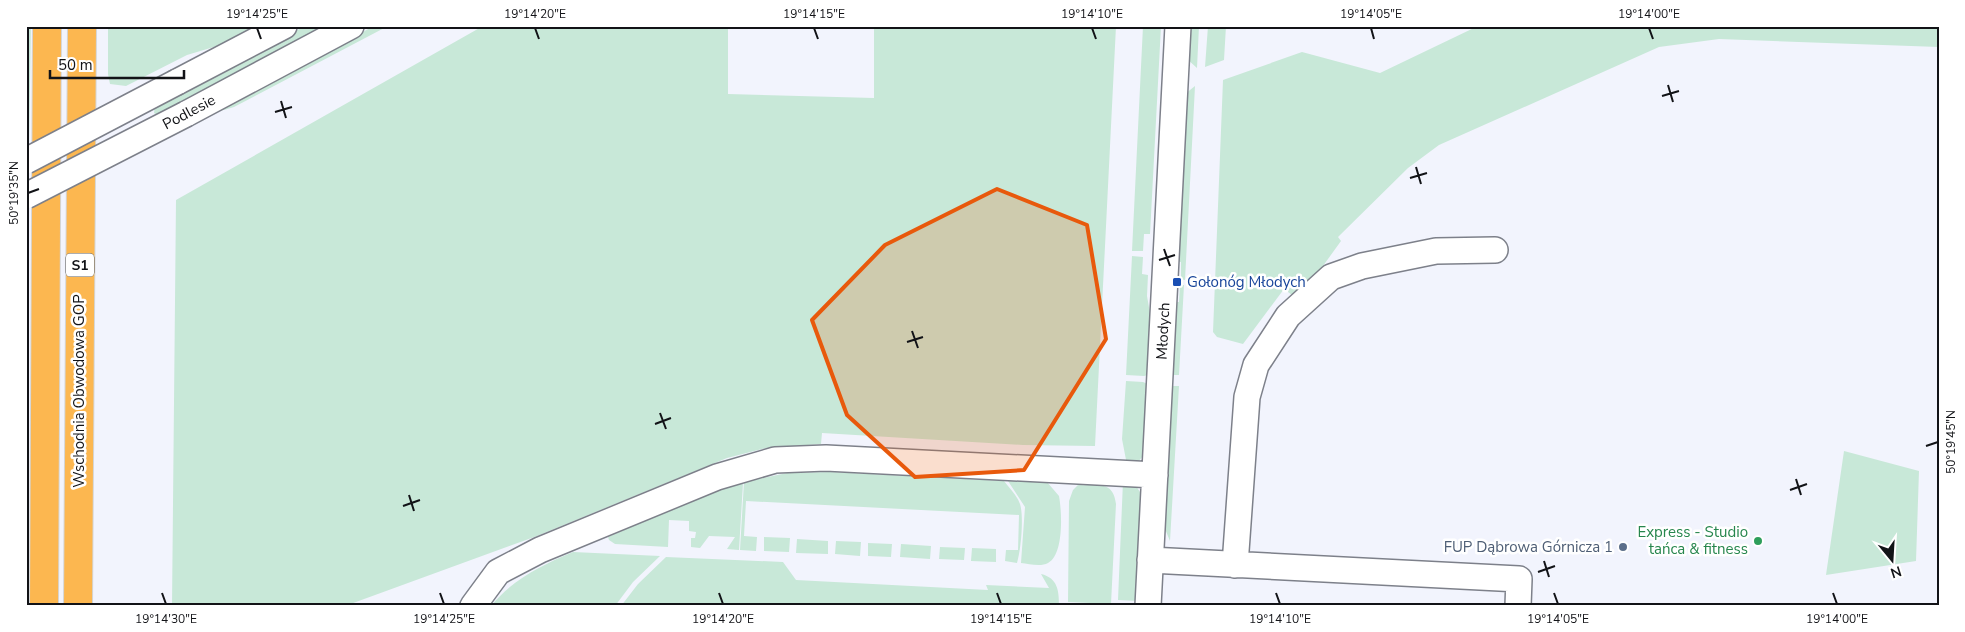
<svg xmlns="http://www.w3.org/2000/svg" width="1965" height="632" viewBox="0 0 1965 632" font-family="'Nunito Sans',sans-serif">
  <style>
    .green { fill: #c8e8d8 }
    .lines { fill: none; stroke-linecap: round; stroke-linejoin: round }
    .minor-casing { stroke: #7d808a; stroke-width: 28 }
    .highway-casing { stroke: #d4d5d5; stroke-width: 30 }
    .minor { stroke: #fff; stroke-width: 25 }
    .highway { stroke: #fcb750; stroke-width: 28 }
    .minor-bridge-casing { stroke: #7d808a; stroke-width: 28; stroke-linecap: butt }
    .minor-bridge { stroke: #fff; stroke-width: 25 }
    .marked { fill: #e8590c; fill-opacity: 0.2; stroke: #e8590c; stroke-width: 4; stroke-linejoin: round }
    .ticks { fill: none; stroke: #121317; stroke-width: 2 }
    .transit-dot { fill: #1a4fb4; stroke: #fff; stroke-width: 2 }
    .leisure-dot { fill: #2e9e5b; stroke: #fff; stroke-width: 2 }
    .service-dot { fill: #5c6f8a; stroke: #fff; stroke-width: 2 }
    .labels { text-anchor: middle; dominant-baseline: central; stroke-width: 5; stroke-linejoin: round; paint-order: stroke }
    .shield { fill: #fff; stroke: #595a5d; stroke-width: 1 }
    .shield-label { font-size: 14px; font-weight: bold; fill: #121317 }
    .street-label { font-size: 15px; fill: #121317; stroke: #fff }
    .transit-label { font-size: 15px; fill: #164399; stroke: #fff; text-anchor: start }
    .leisure-label { font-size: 15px; fill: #27864d; stroke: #fff; text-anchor: end }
    .service-label { font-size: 15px; fill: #4e5e75; stroke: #fff; text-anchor: end }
    .neatline { fill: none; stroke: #121317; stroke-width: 2 }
    .ticks-label { font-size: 12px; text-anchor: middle; fill: #121317 }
  </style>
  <rect width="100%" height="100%" fill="#f2f4fd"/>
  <!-- green -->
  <path class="green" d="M26 26H31L29 147 26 149Z
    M108 26H259L227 43 187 55 126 86 110 84 108 74Z
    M305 26H325L159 116 154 113 155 105 159 103Z
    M374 26H388L234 107 224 110 213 111Z
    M483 26H728V94L874 98V26H1116L1095 446 1023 445 822 433 821 444 766 448 727 458 537 536 345 606H172L176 200Z
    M1143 26H1161L1150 234H1144L1143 251H1132Z
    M1188 26H1199L1197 68 1187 59Z
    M1208 26H1226L1224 60 1205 67Z
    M1478 26H1939V47L1719 39 1659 47 1439 145 1408 168 1338 237 1341 241 1315 277 1292 295 1284 289 1243 344 1217 337 1213 332 1223 80 1302 52 1380 73Z
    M1195 86 1185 280 1181 279V262L1176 261 1185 94Z
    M1132 256 1143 257 1142 274 1148 275 1147 296 1153 330 1151 374 1144 376 1126 375Z
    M1180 285H1184L1179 375H1169L1174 302H1179Z
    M1126 381 1143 382 1150 385 1144 455 1137 463 1127 465 1122 439Z
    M1169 386H1179L1170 541 1163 524Z
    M1844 451 1919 471 1916 561 1826 575Z
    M830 472 1004 481C1009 488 1017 495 1020 504 1024 516 1021 550 1017 563L1005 561 1006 550H1018L1019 515 746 501 744 536 757 537 756 551 740 550 744 482 787 473Z
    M1008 481 1047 482 1059 496C1062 512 1064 555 1048 563 1041 567 1029 564 1021 563L1025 507Z
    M1123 481 1136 486 1142 495 1139 601 1118 600Z
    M743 483 739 550 727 549 735 537 709 536 700 548 691 547V538H695L696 532 689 531V521L669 520 668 547 615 544 609 540 608 537 712 492Z
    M1078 485C1098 486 1113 480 1116 504L1111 604 1068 602 1069 501 1073 490Z
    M764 537 790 538 789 552 764 551Z
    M797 539 828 541V554L796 553Z
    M836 541 861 542 860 556 835 554Z
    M868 543 892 544 891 557 868 556Z
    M901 544 931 546 930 559 900 557Z
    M940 547 965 548 964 560 939 559Z
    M972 548 996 549V562L971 561Z
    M573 552 660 556 633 582 615 606H491C513 579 542 565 573 552Z
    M666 557 783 562 796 580 988 590 986 585 1049 588 1041 574C1058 578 1059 591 1059 606H621L638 584Z"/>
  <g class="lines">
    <defs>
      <path id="minor" d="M177 82 284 26
        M186 114 351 26
        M1150 560 1519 579 1518 606
        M1235 565 1247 397 1256 365 1288 316 1331 277 1362 266 1436 251 1495 250
        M473 606 498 572 540 550 717 477 775 460 826 458 1155 475
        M1148 606 1178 26"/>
      <path id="highway" d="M44 606 47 26
        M78 606 82 26"/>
    </defs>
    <!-- minor casing -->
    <use href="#minor" class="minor-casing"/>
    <!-- highway casing -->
    <use href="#highway" class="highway-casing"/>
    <!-- minor -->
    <use href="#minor" class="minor"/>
    <!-- highway -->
    <use href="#highway" class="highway"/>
    <defs>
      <path id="minor-bridge" d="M26 161 177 82
        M26 196 186 114"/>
    </defs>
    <!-- minor-bridge casing -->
    <use href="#minor-bridge" class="minor-bridge-casing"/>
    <!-- minor-bridge -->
    <use href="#minor-bridge" class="minor-bridge"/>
  </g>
  <!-- marked area -->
  <path class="marked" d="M997 189 1087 225 1106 339 1024 470 915 477 847 415 812 320 885 245Z"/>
  <!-- ticks -->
  <path class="ticks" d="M257 28 261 39M535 28 539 39M814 28 818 39M1092 28 1096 39M1371 28 1374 39M1649 28 1653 39M1668 85 1673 102M1662 96 1679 91M281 101 286 118M275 112 292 107M1416 167 1421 184M1410 178 1427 173M28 193 39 189M1164 249 1170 266M1159 260 1175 255M912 331 918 348M907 342 923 337M660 413 666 429M655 424 671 418M1926 446 1938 442M1796 479 1801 495M1790 490 1807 484M409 495 414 511M403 506 420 500M1544 561 1549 577M1538 572 1555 566M162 593 166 604M440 593 444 604M719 593 723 604M997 593 1001 604M1276 593 1280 604M1554 593 1558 604M1833 593 1837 604"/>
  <!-- markers -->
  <rect class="transit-dot" x="1172" y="277" width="10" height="10" rx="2.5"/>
  <circle class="leisure-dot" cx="1758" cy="541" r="5"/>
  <circle class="service-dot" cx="1623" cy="547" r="5"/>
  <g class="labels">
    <!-- shield labels -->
    <rect class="shield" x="66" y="253.5" width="28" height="23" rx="4"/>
    <g class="shield-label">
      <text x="80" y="265">S1</text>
    </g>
    <!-- street labels -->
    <g class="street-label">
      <text transform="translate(189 112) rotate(-28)">Podlesie</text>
      <text transform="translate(1163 331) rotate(-87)">Młodych</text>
      <text transform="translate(79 391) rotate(-90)">Wschodnia Obwodowa GOP</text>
    </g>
    <!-- transit labels -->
    <g class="transit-label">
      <text x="1187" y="282">Gołonóg Młodych</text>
    </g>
    <!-- leisure labels -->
    <g class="leisure-label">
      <text x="1748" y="532">Express - Studio<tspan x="1748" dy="17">tańca &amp; fitness</tspan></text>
    </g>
    <!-- service labels -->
    <g class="service-label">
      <text x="1613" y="547">FUP Dąbrowa Górnicza 1</text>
    </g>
  </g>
  <!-- border -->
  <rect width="1965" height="632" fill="none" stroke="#ffffff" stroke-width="55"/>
  <!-- north arrow -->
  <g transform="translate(1892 560) rotate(162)" stroke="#ffffff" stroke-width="4" paint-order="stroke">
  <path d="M0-4L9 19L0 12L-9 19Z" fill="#121317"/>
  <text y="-8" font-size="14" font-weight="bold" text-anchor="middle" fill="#121317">N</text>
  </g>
  <!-- scale -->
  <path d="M50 70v8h134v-8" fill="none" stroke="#121317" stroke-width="2.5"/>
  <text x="58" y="70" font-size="15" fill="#121317" stroke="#ffffff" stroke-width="4" paint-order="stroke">50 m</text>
  <rect x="28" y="28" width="1910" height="576" class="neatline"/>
  <g class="ticks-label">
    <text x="257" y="18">19°14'25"E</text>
    <text x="535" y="18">19°14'20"E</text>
    <text x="814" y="18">19°14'15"E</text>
    <text x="1092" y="18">19°14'10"E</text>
    <text x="1371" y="18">19°14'05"E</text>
    <text x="1649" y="18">19°14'00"E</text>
    <text transform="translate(14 193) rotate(-90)" y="4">50°19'35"N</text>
    <text transform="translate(1951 442) rotate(-90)" y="4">50°19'45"N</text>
    <text x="166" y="623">19°14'30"E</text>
    <text x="444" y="623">19°14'25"E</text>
    <text x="723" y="623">19°14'20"E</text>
    <text x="1001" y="623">19°14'15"E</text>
    <text x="1280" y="623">19°14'10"E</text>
    <text x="1558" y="623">19°14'05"E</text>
    <text x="1837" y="623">19°14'00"E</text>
  </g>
</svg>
